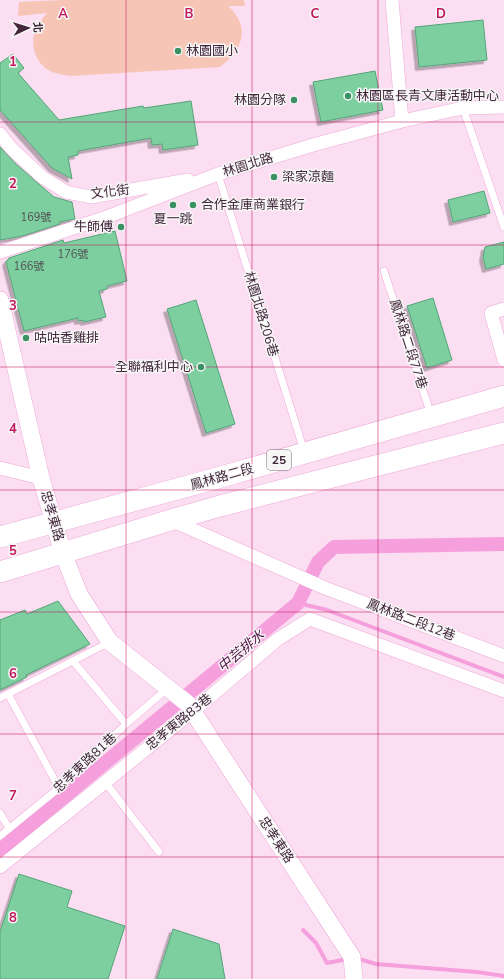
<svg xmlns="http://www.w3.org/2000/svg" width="504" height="979" viewBox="0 0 504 979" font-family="'Nunito Sans','Noto Sans TC',sans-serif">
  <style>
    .green { fill: #f7c5b6 }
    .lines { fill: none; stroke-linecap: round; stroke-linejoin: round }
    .stream { stroke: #f5a0dd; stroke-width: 4 }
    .canal { stroke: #f5a0dd; stroke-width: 14 }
    .building { fill: #7ecfa0; stroke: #53a478; filter: url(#shadow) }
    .service-casing { stroke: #eea7d9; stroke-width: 8 }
    .minor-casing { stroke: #eea7d9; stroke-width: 14 }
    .tertiary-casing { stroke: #eea7d9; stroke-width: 18 }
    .primary-casing { stroke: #eea7d9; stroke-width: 22 }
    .service { stroke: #fff; stroke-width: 7 }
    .minor { stroke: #fff; stroke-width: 13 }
    .tertiary { stroke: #fff; stroke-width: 17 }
    .primary { stroke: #fff; stroke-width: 21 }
    .grid { fill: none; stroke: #c2185b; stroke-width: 1; stroke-opacity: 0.55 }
    .poi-dot { fill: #3b9164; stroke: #f6f6f6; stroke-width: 1.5 }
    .labels { text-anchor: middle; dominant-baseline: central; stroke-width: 3; stroke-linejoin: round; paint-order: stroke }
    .number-label { font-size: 11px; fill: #515154 }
    .shield { fill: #f6f6f6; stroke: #786573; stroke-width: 1 }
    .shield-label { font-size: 12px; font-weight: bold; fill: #42273b }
    .poi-label { font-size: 13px; fill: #42273b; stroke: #f6f6f6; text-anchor: start }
    .street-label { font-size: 13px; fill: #42273b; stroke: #f6f6f6 }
    .water-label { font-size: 14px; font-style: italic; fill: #561648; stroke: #f6f6f6 }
    .grid-label { font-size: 13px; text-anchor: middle; font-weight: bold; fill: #c2185b; stroke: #f6f6f6; stroke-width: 3; stroke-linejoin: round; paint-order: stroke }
  </style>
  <defs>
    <filter id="shadow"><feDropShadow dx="-3.5" dy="3.5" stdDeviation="0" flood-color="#0004"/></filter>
  </defs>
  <rect width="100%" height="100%" fill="#fcdef2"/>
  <!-- green -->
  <path class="green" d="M62 0H244L245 6H228C252 28 242 50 220 67L71 76C65 75 58 74 52 72 36 65 29 45 36 29 38 23 43 18 47 13L18 16 19 2Z"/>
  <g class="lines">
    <!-- stream -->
    <path class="stream" d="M298 603 327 610 504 677
      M303 930 316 943 327 963 347 959
      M356 958 376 964 477 972 504 976"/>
    <!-- canal -->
    <path class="canal" d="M0 850 298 603 318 562 334 547 504 544"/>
  </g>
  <!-- building -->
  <path class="building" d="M483 20 487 60 419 67 415 27Z
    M13 54 24 68 18 73 59 120 143 106 144 108 191 101 198 145 163 150 162 144 152 145 151 138 78 151V155L68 157 72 179 52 168 0 110V63Z
    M375 71 383 110 321 122 313 82Z
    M0 147 16 164 54 197 72 202 75 219 59 222 60 224 22 236 0 240Z
    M484 191 490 213 453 222 448 200Z
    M115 231 127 281 107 286V289L99 291 106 317 84 322 83 320 78 321V318L24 331 6 262 9 258 63 240 64 243Z
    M504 242V264L486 269 483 258 485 247Z
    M433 298 452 360 427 368 407 306Z
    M196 300 235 424 206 433 167 309Z
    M58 601 90 644 26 675 27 677 0 690V620L25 610 27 614Z
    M19 874 72 891 67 907 125 926 108 979H0V932Z
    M173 929 219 944 225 979H157Z"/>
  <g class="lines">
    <defs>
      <path id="service" d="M463 108 504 227
        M218 174 304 451
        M384 271 431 415
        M73 661 126 724
        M8 694 59 788
        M0 698 110 642
        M105 782 159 852
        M0 813 9 828
        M0 836 59 788 126 724 168 688"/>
      <path id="minor" d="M392 0 402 121
        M0 134 11 148 42 177 66 192 91 197 188 180
        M0 252 104 218 218 174 313 145 402 121 463 108 504 107
        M504 309 491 313 504 360
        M0 468 41 478
        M171 520 325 588 504 656
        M0 867 192 712 278 639 310 619 504 691"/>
      <path id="tertiary" d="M0 300 41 478 63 553 79 594 110 642 188 704 352 957 354 979"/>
      <path id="primary" d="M0 537 214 479 504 396
        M0 572 171 520 220 506 504 433"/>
    </defs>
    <!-- service casing -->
    <use href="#service" class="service-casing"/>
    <!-- minor casing -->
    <use href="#minor" class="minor-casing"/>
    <!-- tertiary casing -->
    <use href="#tertiary" class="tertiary-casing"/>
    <!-- primary casing -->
    <use href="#primary" class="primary-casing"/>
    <!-- service -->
    <use href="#service" class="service"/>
    <!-- minor -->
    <use href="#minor" class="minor"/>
    <!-- tertiary -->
    <use href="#tertiary" class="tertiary"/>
    <!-- primary -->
    <use href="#primary" class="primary"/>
  </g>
  <!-- grid -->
  <path class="grid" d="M126 0V979M252 0V979M378 0V979M0 122H504M0 245H504M0 367H504M0 490H504M0 612H504M0 734H504M0 857H504"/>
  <!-- markers -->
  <g class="poi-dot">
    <circle cx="178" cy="51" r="4"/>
    <circle cx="348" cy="96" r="4"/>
    <circle cx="294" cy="100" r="4"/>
    <circle cx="274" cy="177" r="4"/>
    <circle cx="173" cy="205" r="4"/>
    <circle cx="193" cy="205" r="4"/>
    <circle cx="121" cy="227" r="4"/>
    <circle cx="26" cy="338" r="4"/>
    <circle cx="201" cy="367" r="4"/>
  </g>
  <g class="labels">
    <!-- number labels -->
    <g class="number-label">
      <text x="36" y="217">169號</text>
      <text x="73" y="254">176號</text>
      <text x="29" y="266">166號</text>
    </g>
    <!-- shield labels -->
    <rect class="shield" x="267" y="450" width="24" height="20" rx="3"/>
    <g class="shield-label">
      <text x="279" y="460">25</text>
    </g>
    <!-- poi labels -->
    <g class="poi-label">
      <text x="186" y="51">林園國小</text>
      <text x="356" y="96">林園區長青文康活動中心</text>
      <text x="286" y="100" text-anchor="end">林園分隊</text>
      <text x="282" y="177">梁家涼麵</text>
      <text x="201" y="205">合作金庫商業銀行</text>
      <text x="173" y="219" text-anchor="middle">夏一跳</text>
      <text x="113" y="227" text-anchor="end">牛師傅</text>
      <text x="34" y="338">咕咕香雞排</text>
      <text x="193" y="367" text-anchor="end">全聯福利中心</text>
    </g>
    <!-- street labels -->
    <g class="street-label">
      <text transform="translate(248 165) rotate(-17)">林園北路</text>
      <text transform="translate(110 192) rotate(-7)">文化街</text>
      <text transform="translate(261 314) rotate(73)">林園北路206巷</text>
      <text transform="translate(408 344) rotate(72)">鳳林路二段77巷</text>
      <text transform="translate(222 477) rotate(-16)">鳳林路二段</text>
      <text transform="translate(52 516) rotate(74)">忠孝東路</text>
      <text transform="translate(411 620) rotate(21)">鳳林路二段12巷</text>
      <text transform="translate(179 722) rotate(-39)">忠孝東路83巷</text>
      <text transform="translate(85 763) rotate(-43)">忠孝東路81巷</text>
      <text transform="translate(276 840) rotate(57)">忠孝東路</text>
    </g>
    <!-- water labels -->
    <g class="water-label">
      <text transform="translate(241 651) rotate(-40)">中芸排水</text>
    </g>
  </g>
  <g class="grid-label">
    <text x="63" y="18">A</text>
    <text x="189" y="18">B</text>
    <text x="315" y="18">C</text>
    <text x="441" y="18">D</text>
    <text x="13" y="66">1</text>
    <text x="13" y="188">2</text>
    <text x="13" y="310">3</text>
    <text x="13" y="433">4</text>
    <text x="13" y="555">5</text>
    <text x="13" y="678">6</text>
    <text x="13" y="800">7</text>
    <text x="13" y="922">8</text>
  </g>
  <!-- north arrow -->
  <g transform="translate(28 28) rotate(86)" stroke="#f6f6f6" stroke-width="3" paint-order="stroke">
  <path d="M0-3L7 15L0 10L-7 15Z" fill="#42273b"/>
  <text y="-6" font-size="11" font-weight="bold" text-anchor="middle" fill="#42273b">北</text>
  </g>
</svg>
